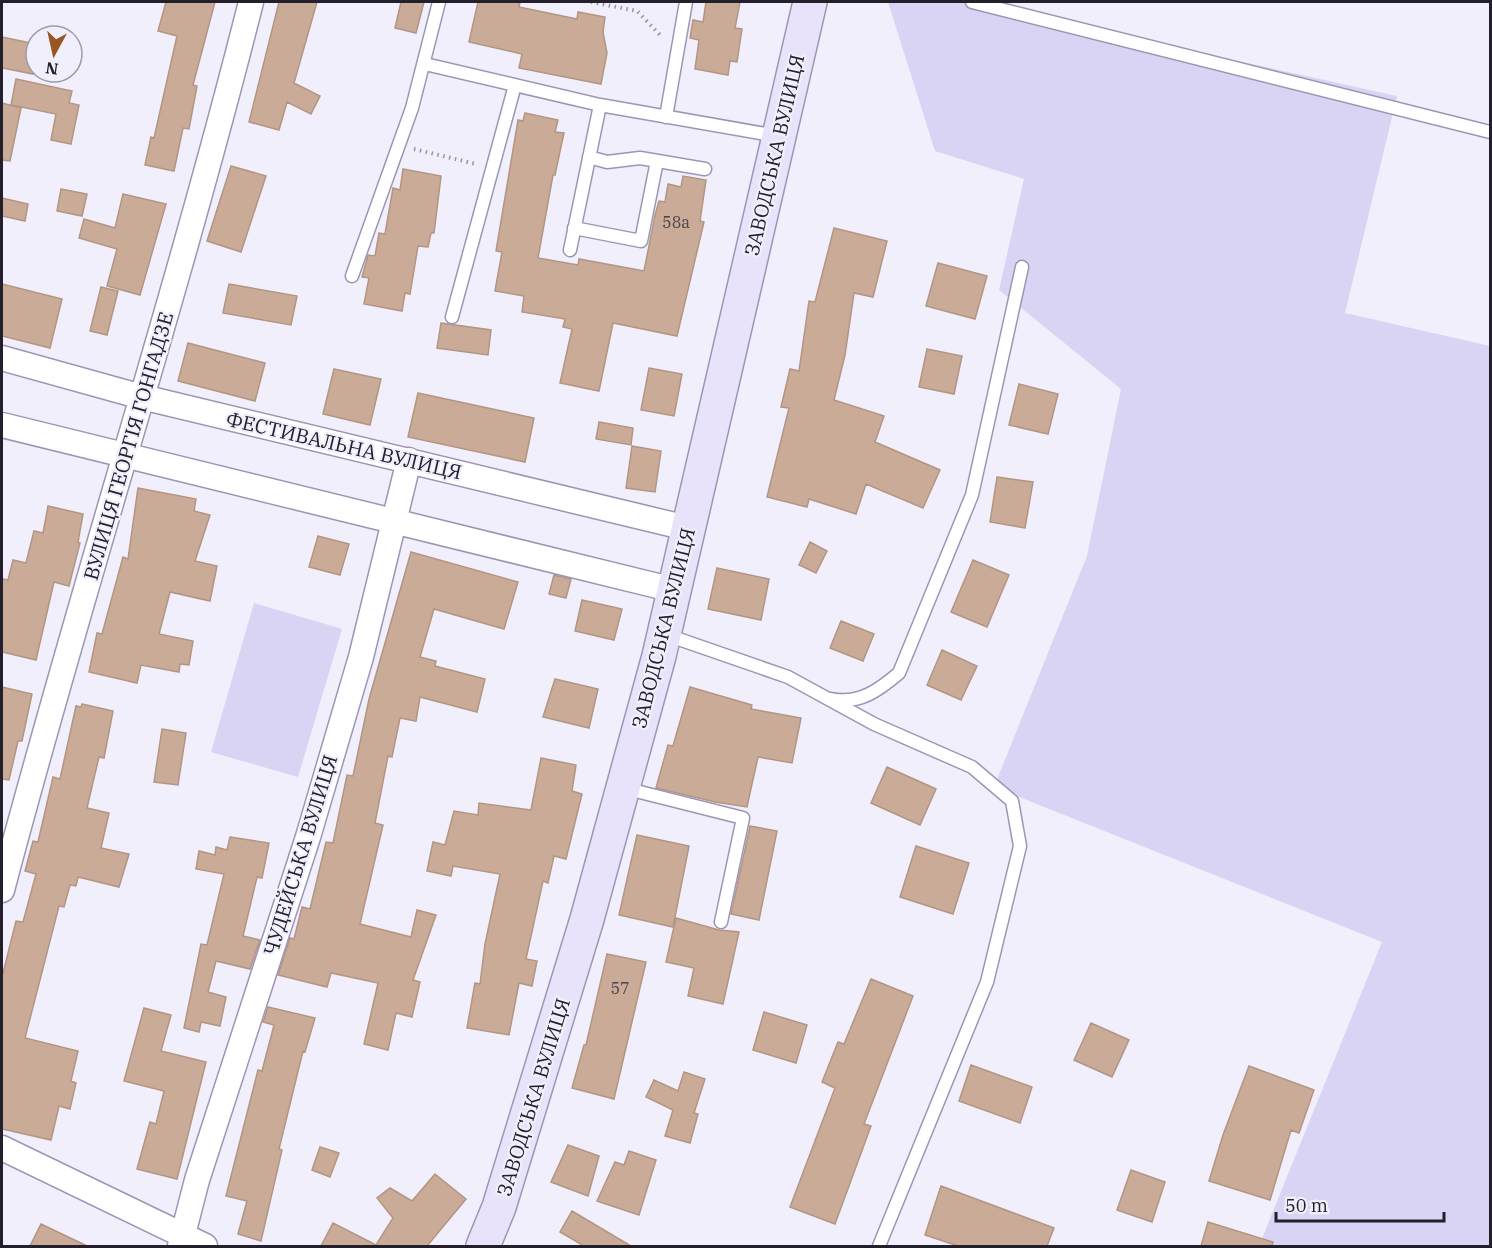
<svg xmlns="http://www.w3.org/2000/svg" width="1492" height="1248" viewBox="0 0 1492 1248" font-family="'IBM Plex Serif',serif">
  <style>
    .green { fill: #d9d3f4 }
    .building { fill: #c9ab98; stroke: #b29582; stroke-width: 1.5 }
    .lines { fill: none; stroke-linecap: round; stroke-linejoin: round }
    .service-casing { stroke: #9c96b4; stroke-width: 15 }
    .minor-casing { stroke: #9c96b4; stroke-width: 27 }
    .secondary-casing { stroke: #9c96b4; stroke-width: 36 }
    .path { stroke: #9794a1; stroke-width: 4; stroke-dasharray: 1.5 4.5; stroke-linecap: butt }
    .service { stroke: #fff; stroke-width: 12 }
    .minor { stroke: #fff; stroke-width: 24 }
    .secondary { stroke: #e8e3fa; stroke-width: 33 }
    .labels { text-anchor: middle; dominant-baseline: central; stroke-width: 4.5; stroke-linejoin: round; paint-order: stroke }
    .number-label { font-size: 16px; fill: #4c4347 }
    .street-label { font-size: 20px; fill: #23202c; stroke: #f1effc }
  </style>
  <rect width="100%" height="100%" fill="#f1effc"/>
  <!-- green -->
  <path class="green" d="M888 2H969L1397 96 1345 313 1490 346V1246H1259L1382 942 994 787 1087 556 1121 389 999 290 1024 179 935 151Z
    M254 603 342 629 298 777 211 752Z"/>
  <!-- building -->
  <path class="building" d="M166 2H215L193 85 197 86 189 129 183 128 174 171 145 165 151 137 154 138 177 36 158 31Z
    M279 2H317L294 83 320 96 311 114 287 102 279 130 249 122Z
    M401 2H424L416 33 395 28Z
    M478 2H520L519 7 577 19 578 12 605 17 603 32 607 53 601 84 519 68 522 54 469 42Z
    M706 2H740L735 28 742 29 737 62 730 61 728 75 695 69 699 40 690 38 693 20 703 22Z
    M2 37 36 44 33 74 2 68Z
    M16 79 72 91 69 103 79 105 71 144 51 140 56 114 11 105Z
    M2 103 21 108 10 161 2 160Z
    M525 113 558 120 555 132 564 133 555 175H553L538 258 578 265 579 259 644 271 655 215 659 201 665 202 668 184 681 187 683 176 706 180 700 221 704 222 677 336 613 323 599 391 560 383 572 329 563 327 565 319 522 312 524 296 495 291 502 252 496 251 518 120 523 121Z
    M231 166 266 176 241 252 207 241Z
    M403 169 441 176 434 233H431L428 247 418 246 410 294 405 293 402 311 364 304 369 278 362 277 368 255 375 256 379 233 385 234 393 188 400 190Z
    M61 189 87 194 82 216 57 211Z
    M123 194 166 204 140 295 107 286 117 249 79 238 84 219 115 228Z
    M2 198 28 204 25 221 2 216Z
    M834 228 887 241 873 297 854 293 845 355 834 400 884 416 875 442 940 470 923 508 866 484 856 514 809 499 807 507 767 497 789 408 781 407 790 369 799 371 809 301 815 302Z
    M938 263 987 276 975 319 926 306Z
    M2 284 62 299 50 348 2 336Z
    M229 284 297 296 291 325 223 313Z
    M101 287 118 291 107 335 90 331Z
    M441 323 491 330 488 355 437 348Z
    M188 343 265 363 255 401 178 381Z
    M927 349 962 356 954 394 919 387Z
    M649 368 682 374 674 416 641 410Z
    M334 369 381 379 370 425 323 414Z
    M1019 384 1058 394 1048 434 1009 425Z
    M418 393 534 418 525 462 408 437Z
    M599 422 633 428 631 445 596 439Z
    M632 446 661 451 655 492 626 488Z
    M997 477 1033 482 1025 528 990 522Z
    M138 488 196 499 194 511 210 515 195 561 217 566 210 601 170 592 159 634 193 641 189 665 180 664 179 672 141 665 137 683 89 672 97 633 102 634 123 557 128 559Z
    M48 506 83 514 78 542 80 543 69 586 54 582 36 660 2 652V579L8 580 13 560 26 563 34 531 43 533Z
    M318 536 349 544 340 575 309 567Z
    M810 542 827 551 816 573 799 565Z
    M411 552 518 582 504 629 434 609 420 657 436 661 435 666 485 679 477 712 420 697 416 721 400 718 392 757 388 756 375 823 383 825 360 924 411 937 417 910 436 915 413 980 420 982 412 1017 396 1013 388 1050 364 1044 378 983 331 973 327 987 278 975 290 938 294 939 302 907 310 909 326 842 333 843 347 775 353 776 369 699Z
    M973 560 1009 575 987 627 951 612Z
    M717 568 769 579 761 620 708 609Z
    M554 575 571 579 566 598 549 594Z
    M582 600 622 609 614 640 575 631Z
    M841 621 874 634 863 661 830 648Z
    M942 650 977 666 961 700 927 685Z
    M555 679 598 689 589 728 543 717Z
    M2 687 32 694 22 741H18L9 780 2 779Z
    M690 687 752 705 751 709 801 718 792 763 758 757 747 807 715 802 656 788 668 745 673 746Z
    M82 704 113 711 104 758 99 757 87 808 109 813 101 848 129 854 119 887 78 877 76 886 70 885 64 907 59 906 25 1038 78 1051 71 1081 76 1083 70 1109 59 1106 51 1140 2 1129V977L16 921 23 922 36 874 25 871 33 841 38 842 53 777 60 779 76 706 81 707Z
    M162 729 186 733 178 785 154 782Z
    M541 758 576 765 572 791 582 794 566 859 554 856 548 883 543 881 526 959 537 961 532 986 519 983 509 1035 467 1028 475 983 480 984 485 944 500 874 453 866 451 876 427 871 433 842 445 845 454 811 478 815 479 803 531 810Z
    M887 767 936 789 920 825 871 803Z
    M750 826 777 831 759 920 731 914Z
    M637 835 689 846 673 927 619 915Z
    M230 837 269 843 262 878 257 877 243 936 260 940 250 969 216 961 208 992 226 997 220 1026 201 1022 199 1032 184 1028 201 944 207 945 224 874 196 869 199 851 215 855 216 847 227 850Z
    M916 846 969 863 953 914 900 897Z
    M676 918 719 930 739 932 723 1004 688 996 694 968 666 962Z
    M607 954 646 962 614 1099 572 1088 584 1045H586Z
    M871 979 913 996 864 1124 871 1126 835 1224 790 1207 835 1088 822 1082 838 1042 844 1044Z
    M268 1007 315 1018 305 1052 303 1051 279 1149 282 1150 261 1241 238 1234 247 1201 226 1196 258 1070 262 1071 274 1025 263 1022Z
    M144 1008 171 1015 161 1051 206 1062 177 1179 137 1169 150 1122 156 1124 164 1091 124 1081Z
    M764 1012 807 1025 796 1063 753 1050Z
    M1091 1023 1129 1040 1112 1077 1074 1060Z
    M971 1065 1032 1087 1020 1123 959 1101Z
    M1249 1066 1314 1090 1299 1133 1291 1130 1270 1200 1209 1181 1223 1135Z
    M684 1072 705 1079 694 1113 698 1114 690 1143 665 1136 673 1110 646 1097 654 1080 678 1091Z
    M568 1145 599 1156 588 1196 551 1182Z
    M320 1147 339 1153 330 1177 312 1170Z
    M629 1151 656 1160 639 1215 597 1201 615 1162 624 1165Z
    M1131 1170 1165 1182 1152 1222 1117 1210Z
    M435 1174 466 1199 427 1246H321L333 1223 376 1245 393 1218 377 1198 390 1188 412 1201Z
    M941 1186 1054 1228 1047 1246H958L925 1235Z
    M572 1211 631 1246H584L560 1232Z
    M1208 1222 1273 1242 1272 1246H1201Z
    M41 1224 87 1246H30Z"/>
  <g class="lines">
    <defs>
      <path id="service" d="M972 2 1490 132
        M425 64 600 105 777 136
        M666 117 686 2
        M589 157 607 162 640 158 705 169
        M574 228 641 241 657 161
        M570 250 600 105
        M352 276 412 108 439 2
        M452 317 515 85
        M664 634 788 677 874 724 972 767 1012 801 1020 846 987 982 879 1246
        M831 699C859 705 879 690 899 673L972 495 1022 267
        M624 788 743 818 721 922"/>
      <path id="minor" d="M2 358 142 397 687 528
        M2 425 674 590
        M2 890C80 593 176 300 251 2
        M2 1148 205 1246
        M180 1246 197 1180 308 837 361 657 409 460"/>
      <path id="secondary" d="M483 1246 499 1207 587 919 659 656 810 2"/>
    </defs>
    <!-- service casing -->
    <use href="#service" class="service-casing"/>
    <!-- minor casing -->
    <use href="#minor" class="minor-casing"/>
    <!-- secondary casing -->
    <use href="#secondary" class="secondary-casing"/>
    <!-- path -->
    <path class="path" d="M591 2 637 11 662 37
      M414 149 476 164"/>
    <!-- service -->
    <use href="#service" class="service"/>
    <!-- minor -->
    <use href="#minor" class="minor"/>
    <!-- secondary -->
    <use href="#secondary" class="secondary"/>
  </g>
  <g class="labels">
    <!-- number labels -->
    <g class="number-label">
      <text x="676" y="222">58а</text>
      <text x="620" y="988">57</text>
    </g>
    <!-- street labels -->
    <g class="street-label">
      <text transform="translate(774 155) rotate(-77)">ЗАВОДСЬКА ВУЛИЦЯ</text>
      <text transform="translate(344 445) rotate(13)">ФЕСТИВАЛЬНА ВУЛИЦЯ</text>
      <text transform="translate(128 446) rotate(-74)">ВУЛИЦЯ ГЕОРГІЯ ГОНГАДЗЕ</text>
      <text transform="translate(663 628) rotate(-76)">ЗАВОДСЬКА ВУЛИЦЯ</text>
      <text transform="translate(300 855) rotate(-73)">ЧУДЕЙСЬКА ВУЛИЦЯ</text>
      <text transform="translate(533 1097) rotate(-73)">ЗАВОДСЬКА ВУЛИЦЯ</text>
    </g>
  </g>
  <!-- border -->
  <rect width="1492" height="1248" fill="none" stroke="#23202c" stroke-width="6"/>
  <!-- north arrow -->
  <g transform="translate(54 54) rotate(188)"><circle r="28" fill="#f1effc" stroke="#9f9ca9" stroke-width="1.5"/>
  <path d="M0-4.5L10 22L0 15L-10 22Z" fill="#975622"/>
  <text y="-9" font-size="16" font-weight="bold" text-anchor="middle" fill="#23202c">N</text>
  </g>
  <!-- scale -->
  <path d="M1276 1212v9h168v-9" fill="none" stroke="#23202c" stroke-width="3"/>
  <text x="1285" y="1212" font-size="18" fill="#23202c" stroke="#f1effc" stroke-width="4.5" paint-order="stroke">50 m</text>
</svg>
